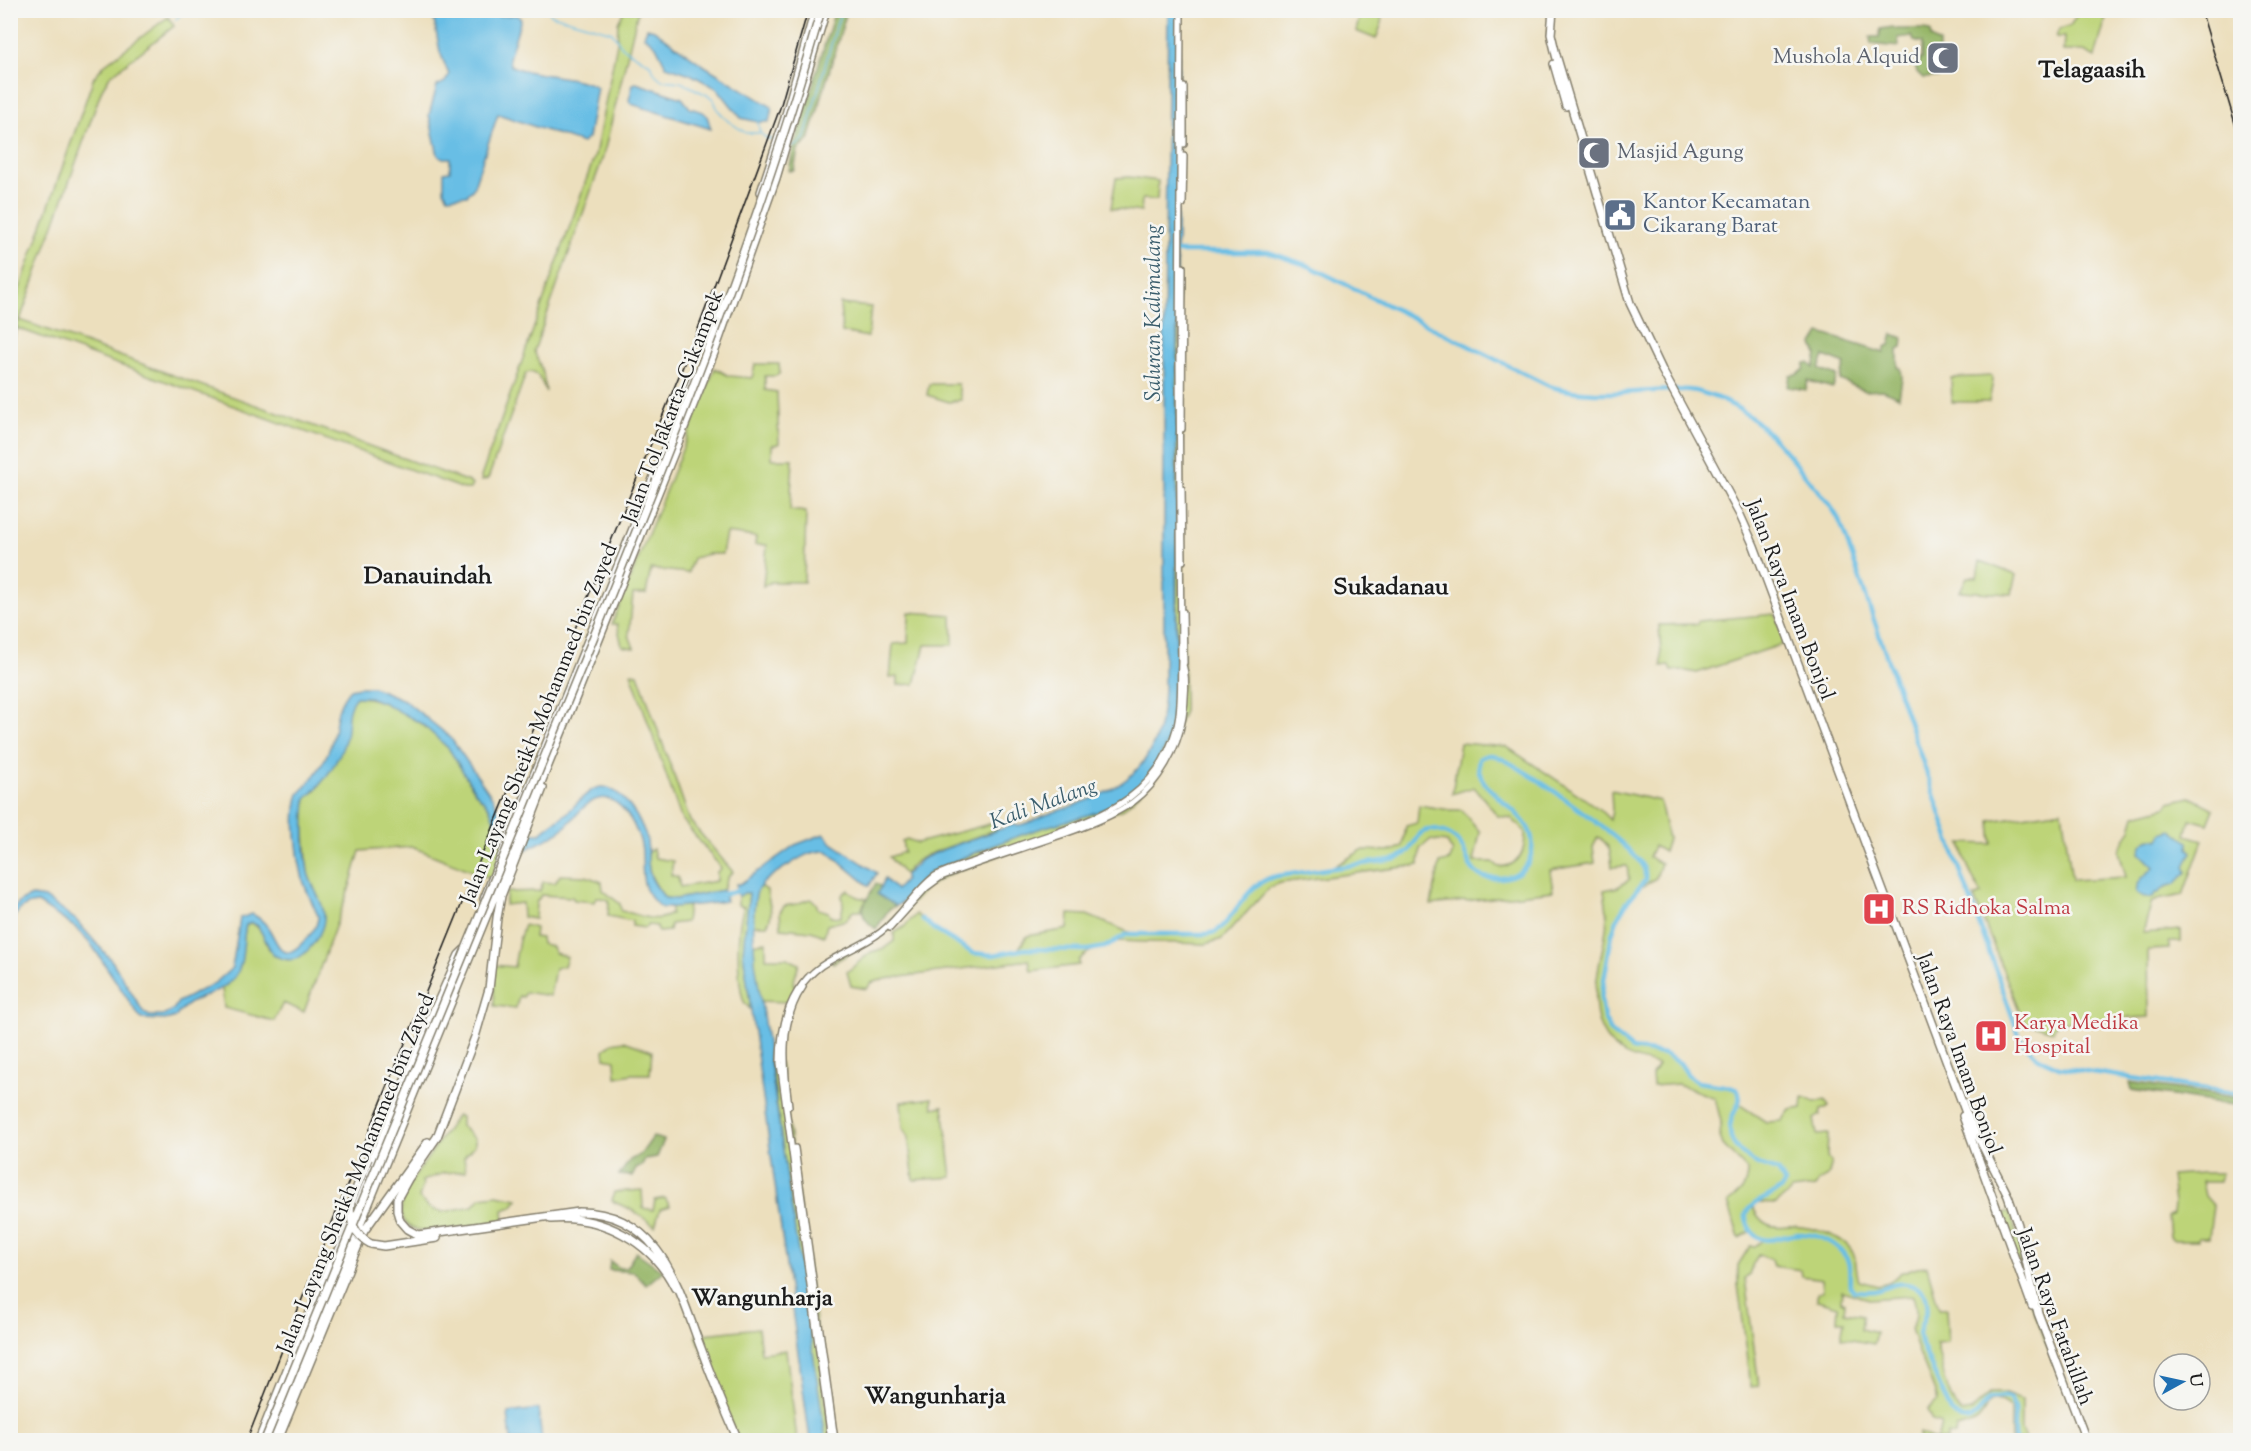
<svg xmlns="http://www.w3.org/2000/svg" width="2251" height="1451" viewBox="0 0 2251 1451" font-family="'Sorts Mill Goudy',serif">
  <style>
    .green { fill: #bdd478; stroke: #6c784a; stroke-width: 1.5 }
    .forest { fill: #96b668; stroke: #596942; stroke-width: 1.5 }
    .water { fill: #68bee5; stroke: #426d80; stroke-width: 1.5 }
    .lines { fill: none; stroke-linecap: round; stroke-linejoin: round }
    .stream { stroke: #68bee5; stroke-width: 1.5 }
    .river { stroke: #68bee5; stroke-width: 4.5 }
    .major-casing { stroke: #847e6c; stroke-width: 8 }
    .highway-casing { stroke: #847e6c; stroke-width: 10 }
    .major { stroke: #fff; stroke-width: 5 }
    .highway { stroke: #fff; stroke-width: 7 }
    .rail { stroke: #1c1c1c; stroke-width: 1.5 }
    .highway-bridge-casing { stroke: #847e6c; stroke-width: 10; stroke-linecap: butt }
    .highway-bridge { stroke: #fff; stroke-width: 7 }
    .labels { text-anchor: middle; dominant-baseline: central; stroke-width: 5; stroke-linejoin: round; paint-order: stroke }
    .worship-label { font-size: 21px; fill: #5b616d; stroke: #f6f6f2; text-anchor: end }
    .service-label { font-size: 21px; fill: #4e5e75; stroke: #f6f6f2; text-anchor: start }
    .street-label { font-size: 21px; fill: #1c1c1c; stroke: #f6f6f2 }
    .health-label { font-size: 21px; fill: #be3a42; stroke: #f6f6f2; text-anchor: start }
    .water-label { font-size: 22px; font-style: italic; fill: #3a5d6c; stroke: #f6f6f2 }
    .quarter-label { font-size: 24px; font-weight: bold; fill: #1c1c1c; stroke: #f6f6f2 }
  </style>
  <rect width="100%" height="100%" fill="#f6f6f2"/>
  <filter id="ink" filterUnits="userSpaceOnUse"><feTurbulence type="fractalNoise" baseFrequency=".0167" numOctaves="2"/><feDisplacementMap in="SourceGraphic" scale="12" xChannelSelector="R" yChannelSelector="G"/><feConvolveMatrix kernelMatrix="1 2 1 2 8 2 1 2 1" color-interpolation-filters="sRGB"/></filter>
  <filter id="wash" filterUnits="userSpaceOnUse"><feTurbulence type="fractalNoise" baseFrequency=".008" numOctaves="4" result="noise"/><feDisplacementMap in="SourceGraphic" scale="24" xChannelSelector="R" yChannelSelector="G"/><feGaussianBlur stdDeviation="1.35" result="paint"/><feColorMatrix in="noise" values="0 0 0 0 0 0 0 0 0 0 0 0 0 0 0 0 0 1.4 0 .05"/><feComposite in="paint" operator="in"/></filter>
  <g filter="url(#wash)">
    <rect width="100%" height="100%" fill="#ecdfbd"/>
    <!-- green -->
    <path class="green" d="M624 11H638L603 157 534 351 543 373 546 392C541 382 539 369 526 373L488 479 482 481 481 477 595 155 617 43 618 23Z
      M1361 11H1381L1382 23 1376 39 1356 31Z
      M2077 11H2108L2095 57 2084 51H2063L2064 37H2056L2059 29 2070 26 2075 18Z
      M168 17 174 26 110 76 102 89 20 320 469 482 472 485 470 489H464L17 328 11 345V325L17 327 19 320 11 316V314L94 77 104 65Z
      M1129 177 1158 181 1157 200 1142 199 1141 212 1111 208 1116 178Z
      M1177 260 1182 424 1184 711 1155 779 1123 809 947 875 926 888 886 932 833 963 831 961 881 932 915 894 909 891 932 871 1033 830 1105 809 1139 787 1166 745 1173 727 1176 709 1177 668Z
      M840 304 871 307 868 337 842 332Z
      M755 364H779L780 373 776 376H765V390L777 392 779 444 772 445V459H793L790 510 806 512 804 582H771L763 586 767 545H755L756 537 726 533 722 554H708L693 558 688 573 651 569 646 594H633L629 635 634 648 622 646 617 624H612L715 368 729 376 752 378Z
      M1992 376 1993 381 1989 402H1952L1951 378Z
      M929 384H958L961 400 949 402 927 395Z
      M1980 561 2016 575 2011 594 1960 591 1967 577H1977Z
      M909 612 952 615 953 645H925L915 684 898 685V677L890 678 893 644 908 643Z
      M1775 614 1786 643 1697 673 1681 670 1671 671 1669 666 1662 667 1659 625 1697 624 1698 621Z
      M631 673 638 674 690 821 733 872 728 877 723 890 676 899 665 898C654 883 646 871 648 852L653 849 655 858 673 861 671 875 678 877 680 887 717 881V872L721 868 681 818Z
      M356 697C387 697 427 725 448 748 459 760 465 778 475 791 479 798 486 802 490 809 496 820 497 834 507 841L492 879 412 847 360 851 349 889 304 1012 283 1003 274 1021 224 1008 222 988C245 973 240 949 246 925L251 922C262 929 264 938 269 949L287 960 317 937 322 907 308 874 304 819 306 798 316 790 346 738 348 705Z
      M1460 743 1507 747 1578 794 1599 809 1610 820 1612 811 1611 790 1660 801 1668 839 1664 852 1654 846 1649 857 1661 863 1656 878 1640 888 1627 902 1618 917 1612 934 1604 973 1601 998 1604 1018 1611 1032 1632 1049 1664 1054 1680 1063 1688 1075 1698 1082 1730 1087 1738 1090 1741 1098 1740 1105 1766 1122 1782 1121 1790 1110 1802 1108 1803 1097 1815 1102 1825 1100 1829 1107 1821 1109 1820 1115 1814 1119 1817 1135 1828 1134 1827 1158 1832 1162 1828 1176 1819 1181 1815 1187 1792 1190 1776 1204 1758 1203 1752 1206C1756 1213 1759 1220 1767 1224 1777 1229 1784 1225 1794 1226 1814 1228 1844 1235 1853 1253 1857 1261 1856 1272 1859 1281L1878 1286 1889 1283 1900 1273 1917 1267 1927 1266 1939 1309H1946L1948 1342 1936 1343C1941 1361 1948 1402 1961 1413L1971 1411 1990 1393H2003L2021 1400V1431L2026 1440H2011V1408C2004 1401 1999 1399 1989 1402 1980 1421 1976 1424 1956 1428L1955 1435 1947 1434V1440H1919V1433L1937 1440 1941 1424 1932 1421 1927 1410 1938 1401C1930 1375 1917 1354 1911 1328 1918 1318 1917 1307 1913 1296L1869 1299 1842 1291 1841 1301 1845 1303 1844 1312 1863 1315 1861 1329 1876 1333 1873 1344 1841 1338 1844 1321H1837L1838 1306 1817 1300V1293L1823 1291 1822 1279 1802 1276 1801 1270 1773 1266 1771 1260 1759 1254 1753 1263 1749 1276 1745 1278 1759 1386 1750 1387 1749 1368 1738 1285V1265L1750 1246H1755L1763 1240 1756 1237 1751 1231 1739 1238 1728 1202C1742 1192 1747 1187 1747 1170L1723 1145 1719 1134 1721 1121 1715 1098 1678 1084 1653 1086 1652 1075 1658 1065C1645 1061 1630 1059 1619 1051 1578 1021 1602 964 1607 922 1608 911 1605 900 1604 890L1618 887 1629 880 1627 866 1612 867C1611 853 1610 844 1598 837L1593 847 1595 863 1550 870 1553 891 1431 905 1440 863 1450 860 1453 852 1447 842 1430 840 1420 849 1419 865 1280 883 1269 888 1222 939 1206 944 1115 941C1102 948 1089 949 1079 960V965L1031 971 1029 960 885 979 871 983 867 989 851 986 847 972 871 952 883 949 894 941V933L904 927 916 914C937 931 966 957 994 955 1002 954 1010 952 1018 950L1027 936 1068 929 1069 914 1087 915 1133 934H1206L1215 932 1222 927 1254 886 1268 877 1330 869 1362 850 1393 851 1403 846 1406 826 1417 823 1419 805 1450 810H1462L1480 832 1474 862H1493L1499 867C1521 866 1525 851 1525 832L1511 818 1498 816 1474 787 1452 794Z
      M2190 797 2214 809 2208 824 2190 819 2186 835 2203 840 2183 895 2152 901 2143 933 2181 930V942H2169V949L2148 950 2149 1017 2061 1022 2056 1025 2053 1031 2034 1025H2025L1974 897 1982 894C1971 878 1965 862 1961 843L1992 844 1990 821 2062 810 2072 880 2126 877 2119 851 2131 829 2135 815 2166 807 2169 802Z
      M994 823 997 829 927 855 916 861 904 874 889 857 904 852 902 841 907 839 917 843Z
      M560 875 586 876 602 882 603 890 620 904 621 911C639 913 653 925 671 914V907L688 906 686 922 670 924 669 931 658 932 657 926 648 925 645 928 632 926V921L608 916 609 900 596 897 594 902 574 900 572 897 541 895 536 903 535 919 523 917 522 903 505 905 507 892 540 891 543 882 555 883Z
      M755 884 767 890C768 903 775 912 767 925H749Z
      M848 890 857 897 868 899 863 905 861 911H853L846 920 827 925 824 936 811 931 781 928 780 912 784 906 796 904 810 899 816 903 818 909 828 912 830 916 841 917 843 906 842 895Z
      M744 893H749L743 952 751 1010C748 1007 744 1003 743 999 737 977 736 927 744 907L738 905V897Z
      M524 925 535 928 534 937 541 938 542 944 551 946 555 953 567 957 564 966 555 968 550 996 525 992 523 997 519 996 516 1008 494 1006V965L514 967 519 940Z
      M766 942V958H787L799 964 793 984 800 987 790 1002 756 1001 751 944Z
      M624 1041 652 1051 650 1074H632L616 1077 615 1060 605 1058 604 1050 612 1043Z
      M771 1059 780 1063 831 1440H825L790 1203Z
      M932 1098 933 1108 943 1106 952 1177 914 1180 908 1137 903 1128 901 1102Z
      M457 1115 461 1117V1126L475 1139V1145L464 1157 466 1171 444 1173 422 1181 423 1185 419 1198 429 1208 443 1212 473 1206 481 1197 497 1195 518 1199 512 1207 503 1210 504 1220C490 1223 476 1225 462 1228 430 1233 391 1239 404 1192Z
      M2203 1173H2221L2219 1182H2202L2205 1196 2213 1205 2209 1237H2198V1240H2174L2170 1237 2168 1217 2173 1214 2174 1204 2171 1175Z
      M642 1190 643 1208 653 1210 655 1200 665 1198 670 1206 660 1209 655 1226 632 1210 612 1201 614 1192Z
      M2006 1212H2010L2056 1364 2054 1365 2026 1288 2002 1215Z
      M758 1328 761 1353 786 1350 797 1440H738L696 1335Z"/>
    <!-- forest -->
    <path class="forest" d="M835 10 847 11 809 140 798 150 794 170 789 171 793 149Z
      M1893 27 1896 29H1924L1930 32 1931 38 1939 43 1938 77 1923 78 1917 72 1915 65 1919 63V59H1922V43L1914 41 1912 36 1898 38 1899 47 1871 44 1870 37H1879L1881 29Z
      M1820 333 1884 353 1885 347 1890 345 1893 334 1903 338 1902 348 1898 350V368H1901L1902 378 1899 397 1882 390 1865 391 1840 380 1845 364 1824 356 1819 369 1837 376 1833 388 1808 381 1806 390 1788 387 1790 375 1797 374 1804 370 1805 363H1809L1814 368 1817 355 1813 344Z
      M876 883 902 903 889 909 876 929C852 912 866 903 876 883Z
      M2129 1082 2240 1098V1106L2131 1090Z
      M653 1137 664 1140 657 1157 645 1159 642 1165 636 1168 632 1176 619 1175 630 1160 641 1154Z
      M636 1252 663 1271 646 1285 634 1272 609 1270 610 1261 619 1268H626Z"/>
    <!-- water -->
    <path class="water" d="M429 11H488L498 16 518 15 521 19 509 58 510 65C530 77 574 74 597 87L588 138 582 143 498 114 473 189 467 195 448 197 444 190V172L450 171V158H441L438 155 429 115 437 86 445 82 449 75 440 52 434 20Z
      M1168 11H1179L1177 242 1175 255 1177 260 1176 709C1169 752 1146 791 1105 809 1081 819 1054 823 1030 832 998 843 966 856 936 869 919 877 909 900 896 906L877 894 885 879 896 890 905 880V875L922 859 944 849 1012 825C1026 827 1037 817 1051 813 1122 791 1161 771 1164 689V324Z
      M647 28 654 30 703 65 772 107 769 122H758L741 118 718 89 690 74 666 66 656 46 644 36Z
      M636 83 682 98 690 108 703 112 707 116 711 129 631 104 629 100 633 84Z
      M359 687H373L404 700 450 737 494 800 505 826 526 838 529 833H541C549 825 558 820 567 813 576 805 583 795 594 789 616 778 638 816 645 833 650 846 646 861 650 874 652 883 660 891 665 898L676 899 723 890 726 901 708 904 662 908C654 902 648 896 645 887 641 875 643 863 642 850 640 830 619 790 595 800 580 806 573 822 560 831 549 839 536 844 524 851L501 837 489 807 476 793 449 749 422 724 384 703 369 697H356C345 709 349 721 346 736 342 758 322 785 306 799 304 823 304 848 308 872 311 887 326 904 324 920 323 933 308 955 295 959 287 961 280 958 273 955L258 926 251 922 246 925C242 941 245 961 236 975 223 996 189 994 176 1017L165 1020 141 1019 93 947 76 928 38 903C23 904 16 911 11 924V911L21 901 32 896 45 898 76 920 112 961 144 1013 150 1016H163L173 1010 178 1002 215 983 232 968 240 918 252 914C258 917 263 921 267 926 279 943 281 967 305 940 312 933 318 926 318 916 313 904 307 893 303 880 298 859 291 815 299 794 311 780 324 765 330 747 339 723 332 710 350 689Z
      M2172 830 2188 842V848L2192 852 2185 866 2187 872 2175 884 2165 887 2159 893H2155L2154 896C2146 900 2142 898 2136 892 2137 879 2147 875 2154 867L2140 853C2141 842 2148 837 2159 840L2162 833Z
      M824 834 832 843 877 873 869 886 827 851C812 850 801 857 789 865 779 871 766 878 759 888 751 899 754 946 755 961L826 1440H810L743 952 749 893H744L738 897 736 884H740L795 845Z
      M538 1409 542 1440H511L508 1413Z"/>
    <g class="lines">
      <!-- stream -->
      <path class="stream" d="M547 10 552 15 612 32 622 47 650 64 656 75 662 80 681 82 713 98 718 110 728 121 746 133H760L766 138 776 141
        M899 10 914 18 926 20 942 10
        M176 19 186 10
        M758 122 760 133
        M789 145 796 146 804 139 841 10"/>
      <!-- river -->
      <path class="river" d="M1170 252H1268L1309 266 1549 386C1588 399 1641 390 1682 390 1691 389 1700 392 1709 395 1753 409 1778 442 1806 476 1819 492 1833 506 1841 524L1962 876 2020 1038 2037 1057 2059 1067 2240 1094
        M573 811 597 792
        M720 895 742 890
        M922 919 935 930 973 953 993 955 1026 949 1088 950 1105 947 1127 934H1206L1215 932 1222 927C1239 908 1250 881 1277 876L1397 859 1408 852 1421 833C1429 828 1435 830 1443 832 1479 843 1454 886 1507 877 1517 875 1527 868 1530 858 1547 810 1470 798 1479 759 1484 755 1490 754 1496 756 1524 767 1630 842 1643 867 1646 871 1645 875 1645 880L1627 902 1618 917 1612 934 1601 998 1604 1018 1611 1032 1632 1049 1664 1054 1680 1063 1688 1075 1698 1082 1730 1087 1738 1090C1743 1104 1734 1108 1731 1121 1724 1150 1754 1165 1778 1171L1785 1183C1777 1198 1752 1198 1746 1214 1745 1219 1747 1223 1749 1227 1762 1250 1780 1235 1799 1234 1817 1233 1838 1243 1847 1259 1851 1267 1849 1277 1850 1286L1854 1291C1861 1291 1867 1292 1874 1291 1882 1290 1889 1285 1897 1284 1908 1282 1926 1288 1927 1301 1929 1314 1918 1325 1919 1338L1951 1412C1970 1429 1977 1414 1989 1399L2004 1397 2010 1399C2019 1411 2011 1427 2015 1440
        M116 972 134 1004
        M765 1063 769 1096
        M800 1317 804 1343"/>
    </g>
  </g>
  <g filter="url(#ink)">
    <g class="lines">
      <defs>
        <path id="major" d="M1184 144V87
          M1183 204 1184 156
          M1182 429 1183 267
          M1182 489 1183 561
          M1183 612 1184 663
          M890 928 926 888 941 877C982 860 1025 848 1067 833 1089 825 1113 816 1133 802 1159 783 1178 748 1183 717 1185 705 1188 673 1182 663
          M789 1106C784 1067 779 1021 803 987
          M795 1148 835 1440
          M831 1440 780 1063C780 1025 789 989 821 966 840 953 863 946 881 932 902 916 914 891 935 876 949 869 964 865 978 860 1003 851 1027 842 1052 834 1111 813 1159 793 1177 726 1182 705 1180 683 1181 662L1179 359 1181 10"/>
        <path id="highway" d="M1553 10 1551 34 1556 55 1630 303 1662 370 1740 515 1754 546 1966 1113 2008 1196 2018 1225 2038 1313 2086 1440
          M1554 64 1566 106
          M761 192 785 118 815 10
          M543 788 501 896 497 918 489 989 475 1037 437 1137 408 1179 397 1199V1211L400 1221 407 1229 418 1235 579 1212C658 1212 677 1283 699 1343 711 1376 724 1408 738 1440
          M484 899 696 372
          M1963 1116 2032 1306
          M374 1157 427 1026 459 955 464 950
          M351 1202 372 1149
          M551 1219C602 1215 652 1241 675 1288
          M371 1244 384 1246 437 1238
          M332 1267 378 1156
          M259 1440 330 1262
          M272 1440 565 724 714 353 776 178 826 10
          M278 1440 364 1231 428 1142"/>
      </defs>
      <!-- major casing -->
      <use href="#major" class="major-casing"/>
      <!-- highway casing -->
      <use href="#highway" class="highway-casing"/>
      <!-- major -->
      <use href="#major" class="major"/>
      <!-- highway -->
      <use href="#highway" class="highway"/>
      <!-- rail -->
      <path class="rail" d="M2201 10 2240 140
        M247 1440 329 1230 467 891 695 337 780 108 808 10"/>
      <defs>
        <path id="highway-bridge" d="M351 1202C348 1220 355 1236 371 1244
          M265 1440C376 1166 491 894 601 619 682 418 762 220 821 10"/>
      </defs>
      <!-- highway-bridge casing -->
      <use href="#highway-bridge" class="highway-bridge-casing"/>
      <!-- highway-bridge -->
      <use href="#highway-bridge" class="highway-bridge"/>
    </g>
  </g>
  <!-- icons -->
  <defs>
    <symbol id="mosque-square" viewBox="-11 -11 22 22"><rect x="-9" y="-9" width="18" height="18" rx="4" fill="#6b7280" stroke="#f6f6f2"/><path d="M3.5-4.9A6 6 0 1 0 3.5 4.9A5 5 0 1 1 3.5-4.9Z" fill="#fff"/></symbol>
    <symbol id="civic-square" viewBox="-11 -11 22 22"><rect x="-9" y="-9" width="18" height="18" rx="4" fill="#5c6f8a" stroke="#f6f6f2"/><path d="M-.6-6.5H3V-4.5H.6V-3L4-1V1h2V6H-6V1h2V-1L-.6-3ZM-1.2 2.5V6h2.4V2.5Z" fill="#fff"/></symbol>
    <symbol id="hospital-square" viewBox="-11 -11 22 22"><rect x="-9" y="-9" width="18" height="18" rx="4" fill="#e0444e" stroke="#f6f6f2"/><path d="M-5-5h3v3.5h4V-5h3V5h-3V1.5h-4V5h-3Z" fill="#fff"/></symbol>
  </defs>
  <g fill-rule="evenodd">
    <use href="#mosque-square" x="1924" y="39" width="38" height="38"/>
    <use href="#mosque-square" x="1575" y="134" width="38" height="38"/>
    <use href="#civic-square" x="1601" y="196" width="38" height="38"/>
    <use href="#hospital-square" x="1860" y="890" width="38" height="38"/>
    <use href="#hospital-square" x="1972" y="1017" width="38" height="38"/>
  </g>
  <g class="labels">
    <!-- worship labels -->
    <g class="worship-label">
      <text x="1920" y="58">Mushola Alquid</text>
      <text x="1617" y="153" text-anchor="start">Masjid Agung</text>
    </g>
    <!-- service labels -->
    <g class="service-label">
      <text x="1643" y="203">Kantor Kecamatan<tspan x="1643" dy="24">Cikarang Barat</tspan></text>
    </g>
    <!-- street labels -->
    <g class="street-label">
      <text transform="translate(674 407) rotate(-69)">Jalan Tol Jakarta–Cikampek</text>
      <text transform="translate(1789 600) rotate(69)">Jalan Raya Imam Bonjol</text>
      <text transform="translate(540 724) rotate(-68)">Jalan Layang Sheikh Mohammed bin Zayed</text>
      <text transform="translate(1958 1054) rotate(70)">Jalan Raya Imam Bonjol</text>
      <text transform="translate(357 1174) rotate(-68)">Jalan Layang Sheikh Mohammed bin Zayed</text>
      <text transform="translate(2054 1317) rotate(70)">Jalan Raya Fatahillah</text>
    </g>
    <!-- health labels -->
    <g class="health-label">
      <text x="1902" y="909">RS Ridhoka Salma</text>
      <text x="2014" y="1024">Karya Medika<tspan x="2014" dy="24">Hospital</tspan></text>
    </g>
    <!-- water labels -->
    <g class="water-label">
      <text transform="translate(1155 313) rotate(-90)">Saluran Kalimalang</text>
      <text transform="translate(1044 805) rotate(-20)">Kali Malang</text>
    </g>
    <!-- quarter labels -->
    <g class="quarter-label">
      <text x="2092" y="71">Telagaasih</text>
      <text x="428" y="577">Danauindah</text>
      <text x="1391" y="588">Sukadanau</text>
      <text x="762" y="1299">Wangunharja</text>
      <text x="935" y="1397">Wangunharja</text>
    </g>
  </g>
  <!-- margin -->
  <rect width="2251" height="1451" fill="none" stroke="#f6f6f2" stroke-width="36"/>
  <!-- north arrow -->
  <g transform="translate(2182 1382) rotate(82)"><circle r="28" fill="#f6f6f2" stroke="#9f9f9c" stroke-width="1.5"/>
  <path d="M0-4.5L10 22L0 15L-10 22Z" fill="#1f6fb2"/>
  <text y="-9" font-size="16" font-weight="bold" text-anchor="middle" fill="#1c1c1c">U</text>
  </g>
</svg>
